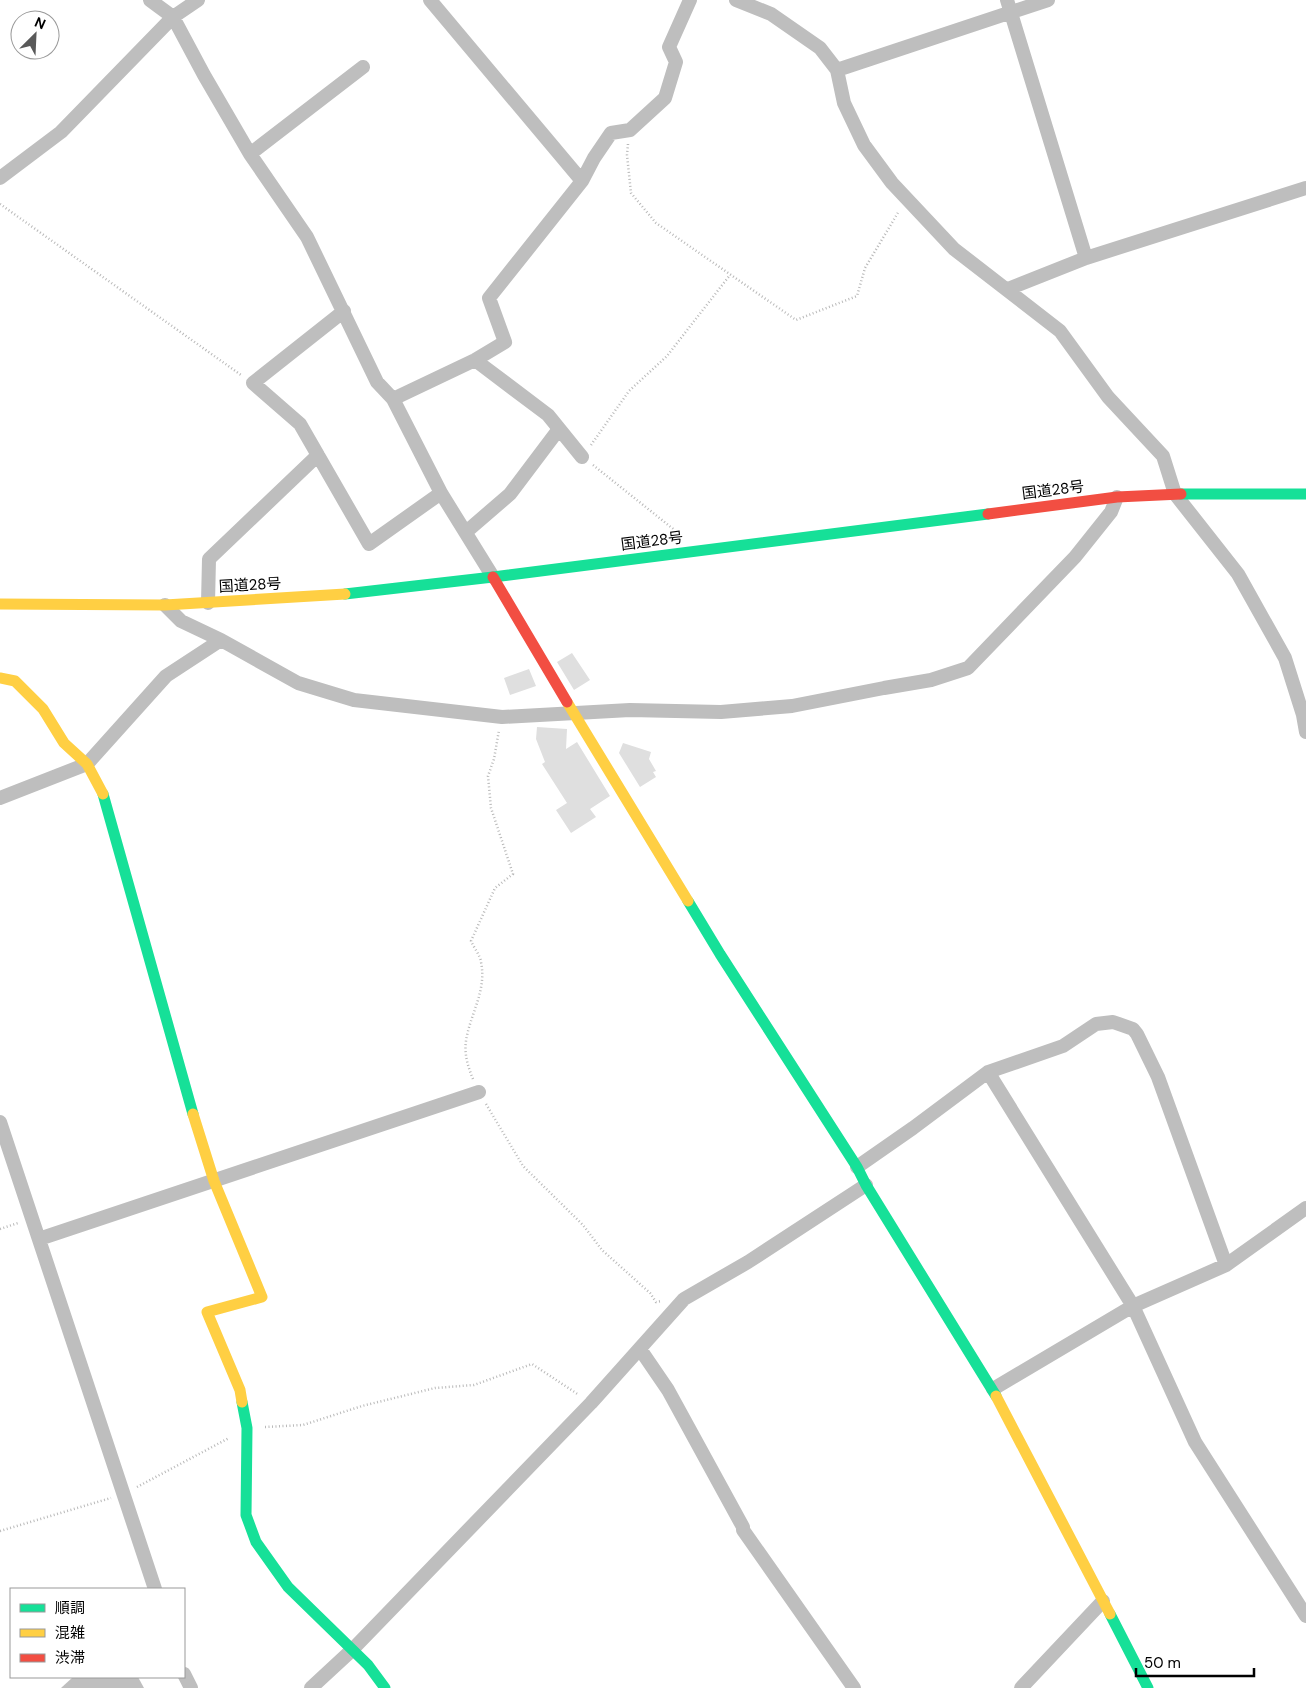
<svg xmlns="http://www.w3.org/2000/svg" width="1306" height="1688" viewBox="0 0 1306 1688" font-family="'DM Sans','Noto Sans JP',sans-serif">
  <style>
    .water { fill: #bfbfbf }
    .building { fill: #dfdfdf }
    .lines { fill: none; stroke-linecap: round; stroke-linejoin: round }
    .path { stroke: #b9b9b9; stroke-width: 2.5; stroke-dasharray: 1 2.5; stroke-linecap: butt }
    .street { stroke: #bebebe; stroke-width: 14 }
    .fast { stroke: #16e098; stroke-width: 11 }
    .slow { stroke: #ffcf43; stroke-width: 11 }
    .jam { stroke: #f24e42; stroke-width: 11 }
    .labels { text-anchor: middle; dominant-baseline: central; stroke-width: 4; stroke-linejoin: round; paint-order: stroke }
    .street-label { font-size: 15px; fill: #000; stroke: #fff }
  </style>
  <rect width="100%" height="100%" fill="#fff"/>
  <!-- water -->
  <path class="water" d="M73 1677H138L144 1688H61Z"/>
  <!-- building -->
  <path class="building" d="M572 653 590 680 574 690 557 662Z
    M529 669 536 686 510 695 504 678Z
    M537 727 567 729 566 749 577 742 610 796 590 809 596 817 571 833 556 810 567 803 542 764 545 762 536 739Z
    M623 743 651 752 649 759 656 771 653 772 656 777 640 787 619 753Z"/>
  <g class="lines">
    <!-- path -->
    <path class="path" d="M628 144 627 155 631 193 656 223 796 320 857 296 865 268 899 211
      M0 204 241 375
      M591 445 629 391 667 356 730 275
      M593 465 677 532
      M473 1079C468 1067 464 1054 466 1041 470 1014 487 991 481 962 480 955 474 948 471 941L495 888 513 874 491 808 488 776 494 759 499 730
      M486 1104 523 1166 583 1225 602 1250 650 1293 656 1302 662 1301
      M0 1229 18 1223
      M265 1427 303 1425 362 1406 435 1388 474 1385 532 1364 579 1395
      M137 1487 229 1438
      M0 1531 111 1498"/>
    <!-- street -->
    <path class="street" d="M150 0 173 17 204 75 250 154 307 237 377 382 393 399 441 493 493 577
      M430 0 582 181
      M736 0 771 14 820 48 837 70 844 103 864 145 892 183 954 249 1060 331 1108 397 1163 456 1175 494 1238 574 1285 658 1303 715 1306 732
      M1007 0 1086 258
      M837 70 1048 0
      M250 154 363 67
      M0 178 61 132 173 17 198 0
      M1008 289 1086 258 1306 188
      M344 311 253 383 300 424 369 544 441 493
      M475 360 548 415 582 457
      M393 399 475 360 505 342 489 298 582 181 594 158 611 133 630 130 665 98 676 62 669 47 690 0
      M466 532 510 494 559 429
      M208 603 209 559 318 455
      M165 605 181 621 221 640 298 683 354 700 502 717 630 710 721 712 792 706 884 688 931 680 968 668 1075 557 1111 512 1117 497
      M0 798 87 764 166 676 221 640
      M988 1072 1133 1306 1195 1442 1306 1616
      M0 1122 155 1589
      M857 1167 913 1128 988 1072 1063 1046 1096 1024 1113 1022 1133 1029 1137 1034 1158 1077 1226 1265
      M39 1239 479 1092
      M640 1349 668 1390 743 1527V1530L854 1688
      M993 1389 1133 1306 1226 1265 1306 1208
      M184 1674 191 1688
      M311 1688 352 1650 591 1403 684 1299 748 1262 866 1185
      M1021 1688 1103 1601"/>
    <!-- fast -->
    <path class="fast" d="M1181 494H1306
      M345 594 493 577 988 514
      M103 794 193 1114
      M688 901 720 954 857 1167 866 1185 996 1396
      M242 1402 247 1428 246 1515 256 1542 288 1587 368 1665 385 1688
      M1110 1614 1148 1688"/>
    <!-- slow -->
    <path class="slow" d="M0 604 165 605 345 594
      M0 678 15 681 43 709 64 743 87 764 103 794
      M567 702 688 901
      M193 1114 214 1181 262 1297 207 1312 240 1390 242 1402
      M996 1396 1110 1614"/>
    <!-- jam -->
    <path class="jam" d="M988 514 1117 497 1181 494
      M493 577 567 702"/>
  </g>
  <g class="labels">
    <!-- street labels -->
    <g class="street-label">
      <text transform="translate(1053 490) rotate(-7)">国道28号</text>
      <text transform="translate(652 541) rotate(-7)">国道28号</text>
      <text transform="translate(250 585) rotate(-3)">国道28号</text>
    </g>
  </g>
  <!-- legend -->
  <rect x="10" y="1588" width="175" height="90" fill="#ffffff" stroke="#999999"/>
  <rect x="20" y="1604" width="25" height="8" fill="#16e098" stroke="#999999"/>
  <text x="55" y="1613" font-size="15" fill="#000000">順調</text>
  <rect x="20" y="1629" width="25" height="8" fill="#ffcf43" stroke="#999999"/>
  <text x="55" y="1638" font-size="15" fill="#000000">混雑</text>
  <rect x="20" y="1654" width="25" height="8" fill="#f24e42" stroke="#999999"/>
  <text x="55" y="1663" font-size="15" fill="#000000">渋滞</text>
  <!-- north arrow -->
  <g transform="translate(35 35) rotate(24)"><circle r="24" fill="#ffffff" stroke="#999999"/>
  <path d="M0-4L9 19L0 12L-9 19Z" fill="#595959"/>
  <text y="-8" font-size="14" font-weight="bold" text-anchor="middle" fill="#000000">N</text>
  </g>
  <!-- scale -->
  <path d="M1136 1668v8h118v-8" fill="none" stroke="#000000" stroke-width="2.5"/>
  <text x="1144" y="1668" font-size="15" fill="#000000" stroke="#ffffff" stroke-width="4" paint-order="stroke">50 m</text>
</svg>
